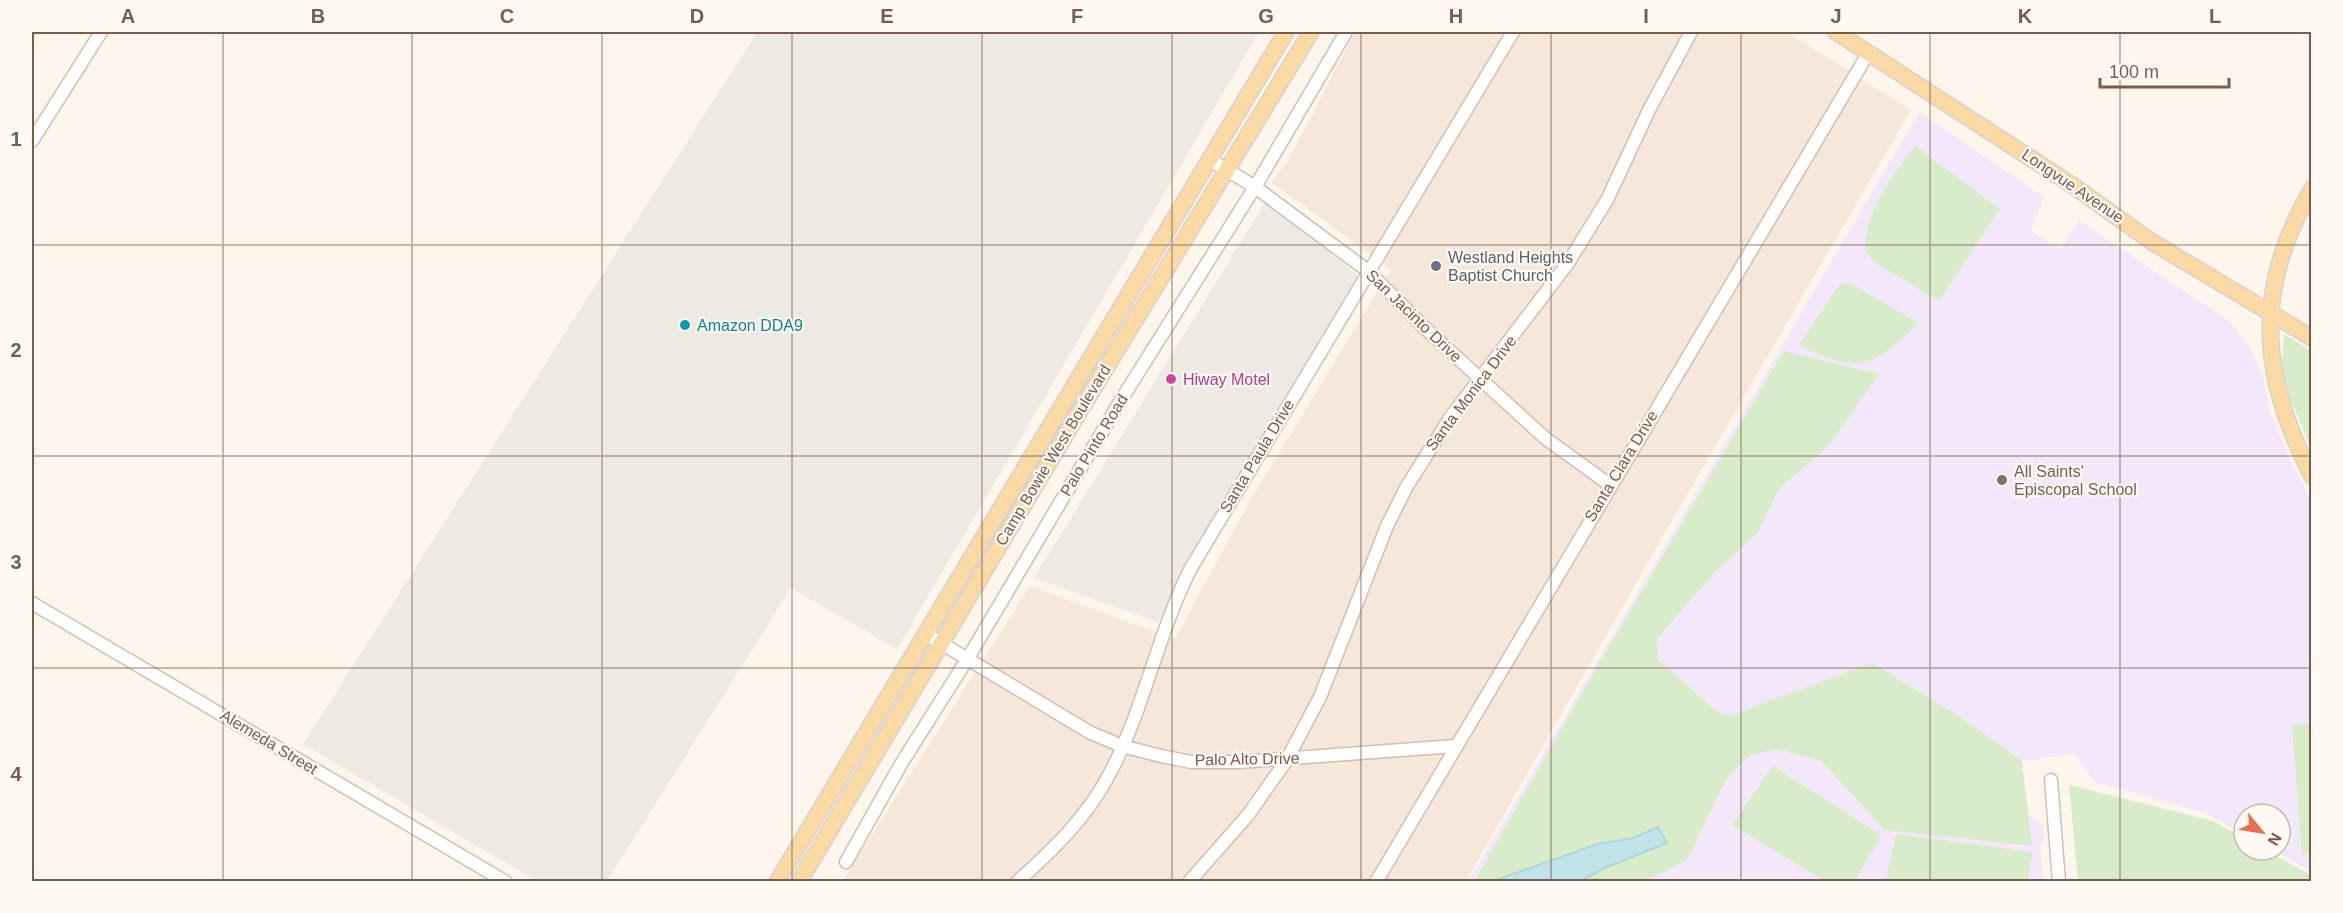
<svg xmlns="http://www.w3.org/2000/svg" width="2343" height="913" viewBox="0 0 2343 913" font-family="Helvetica,sans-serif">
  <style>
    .residential { fill: #f5e8da }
    .industrial { fill: #efe9e4 }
    .education { fill: #f3e8fa }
    .green { fill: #d8ecc9 }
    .water { fill: #bfe3e8; stroke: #a5d3da; stroke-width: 1.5 }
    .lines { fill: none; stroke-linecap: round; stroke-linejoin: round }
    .minor-casing { stroke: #d1beb0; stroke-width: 15 }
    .major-casing { stroke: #dad1cd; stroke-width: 18 }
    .minor { stroke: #fff; stroke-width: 12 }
    .major { stroke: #fbd9a5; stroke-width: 15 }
    .grid { fill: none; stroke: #7a5c4d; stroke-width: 1.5; stroke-opacity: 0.55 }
    .worship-dot { fill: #6b7280; stroke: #fffaf3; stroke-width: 2 }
    .culture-dot { fill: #0f9aa8; stroke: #fffaf3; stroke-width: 2 }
    .hotel-dot { fill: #d1479c; stroke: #fffaf3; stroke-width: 2 }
    .education-dot { fill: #8d6e63; stroke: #fffaf3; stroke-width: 2 }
    .labels { text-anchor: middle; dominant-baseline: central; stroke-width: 4.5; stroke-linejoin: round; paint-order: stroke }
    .street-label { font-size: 16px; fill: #7a5c4d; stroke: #fffaf3 }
    .worship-label { font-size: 16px; fill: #5b616d; stroke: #fffaf3; text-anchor: start }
    .culture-label { font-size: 16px; fill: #0d838f; stroke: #fffaf3; text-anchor: start }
    .hotel-label { font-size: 16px; fill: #b23c85; stroke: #fffaf3; text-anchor: start }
    .education-label { font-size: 16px; fill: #785e54; stroke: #fffaf3; text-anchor: start }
    .neatline { fill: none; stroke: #7a5c4d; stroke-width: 2 }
    .grid-label { font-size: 20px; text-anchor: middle; font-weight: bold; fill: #7a5c4d }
  </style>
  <rect width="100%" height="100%" fill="#fdf6ec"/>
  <!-- residential -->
  <path class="residential" d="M1355 32H1787L1911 110 1652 555 1466 881 842 882 1030 586 1175 639 1248 504 1391 269 1271 182 1289 159Z"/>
  <!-- industrial -->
  <path class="industrial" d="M757 32H1259L897 649 791 588 607 881H537L303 744Z
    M1266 201 1358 275 1158 622 1034 578Z"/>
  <!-- education -->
  <path class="education" d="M1919 112 2044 197 2031 231 2060 249 2079 220 2230 322 2250 348 2263 377 2269 409 2291 462 2311 499V871L2273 850H2280V814H2244V834L2203 812 2095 782 2074 754 2022 761 2025 811 2043 825 2044 840 2040 845 2043 881 1468 882Z"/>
  <!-- green -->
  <path class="green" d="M1915 146 2000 209 1939 301 1874 262 1865 250C1866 210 1891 177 1915 146Z
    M1850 283 1918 323C1872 370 1857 374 1799 345L1840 284Z
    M2284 334 2311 351V448L2281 377Z
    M1784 351 1879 374 1830 444 1779 489 1757 533 1714 573 1657 639 1658 660 1718 712 1730 716 1872 663 1956 714 2022 761 2032 846 1885 830 1821 761 1777 749 1750 755 1728 776 1687 860 1645 881 1474 882 1593 674Z
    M2311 724V854L2302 855 2292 725Z
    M1773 766 1881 835 1855 881H1825L1732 825Z
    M2069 785 2213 821 2244 838V850H2265L2311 875V881H2078Z
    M1896 834 2032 852 2028 881H1886Z"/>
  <!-- water -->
  <path class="water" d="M1658 827 1667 843 1605 868 1581 881H1493L1597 844 1633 838Z"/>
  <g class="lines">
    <defs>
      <path id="minor" d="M32 141 101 32
        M1209 159 1255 187 1368 271 1426 329 1545 438 1610 485
        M32 603 506 882
        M926 634 1089 732 1122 746 1161 756 1191 762H1239L1455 746
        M2051 780 2059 882
        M846 862 901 764 968 658 1121 400 1255 187 1346 32
        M1017 882C1052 851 1087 817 1109 775 1144 710 1157 635 1191 568L1513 32
        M1189 882 1248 815 1286 761 1320 697 1387 526 1407 486 1450 418 1568 263 1607 200 1649 110 1691 32
        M1376 882 1869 52"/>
      <path id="major" d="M1836 32 2072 185 2152 242 2312 338
        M2312 189C2253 289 2260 376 2312 476
        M777 882 1286 32
        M799 882 1081 409 1311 32"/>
    </defs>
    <!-- minor casing -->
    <use href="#minor" class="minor-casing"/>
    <!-- major casing -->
    <use href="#major" class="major-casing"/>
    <!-- minor -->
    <use href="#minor" class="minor"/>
    <!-- major -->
    <use href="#major" class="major"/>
  </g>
  <!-- grid -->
  <path class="grid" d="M223 32V882M412 32V882M602 32V882M792 32V882M982 32V882M1172 32V882M1361 32V882M1551 32V882M1741 32V882M1930 32V882M2120 32V882M32 245H2312M32 456H2312M32 668H2312"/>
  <!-- markers -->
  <circle class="worship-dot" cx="1436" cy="266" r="6"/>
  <circle class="culture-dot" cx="685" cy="325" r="6"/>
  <circle class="hotel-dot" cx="1171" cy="379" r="6"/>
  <circle class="education-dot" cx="2002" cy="480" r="6"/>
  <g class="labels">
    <!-- street labels -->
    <g class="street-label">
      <text transform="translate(2073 186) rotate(34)">Longvue Avenue</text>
      <text transform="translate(1414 316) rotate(44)">San Jacinto Drive</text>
      <text transform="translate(1471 393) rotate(-53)">Santa Monica Drive</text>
      <text transform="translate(1094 445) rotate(-59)">Palo Pinto Road</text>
      <text transform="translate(1053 455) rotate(-59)">Camp Bowie West Boulevard</text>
      <text transform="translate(1257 456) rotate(-59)">Santa Paula Drive</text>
      <text transform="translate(1621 466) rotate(-59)">Santa Clara Drive</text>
      <text transform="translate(269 742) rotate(31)">Alemeda Street</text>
      <text transform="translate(1247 759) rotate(-1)">Palo Alto Drive</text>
    </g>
    <!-- worship labels -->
    <g class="worship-label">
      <text x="1448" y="257">Westland Heights<tspan x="1448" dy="18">Baptist Church</tspan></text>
    </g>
    <!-- culture labels -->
    <g class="culture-label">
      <text x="697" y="325">Amazon DDA9</text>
    </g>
    <!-- hotel labels -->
    <g class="hotel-label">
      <text x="1183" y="379">Hiway Motel</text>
    </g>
    <!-- education labels -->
    <g class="education-label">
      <text x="2014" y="471">All Saints'<tspan x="2014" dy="18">Episcopal School</tspan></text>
    </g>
  </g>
  <!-- border -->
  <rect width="2343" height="913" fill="none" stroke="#fffaf3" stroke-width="66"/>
  <!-- north arrow -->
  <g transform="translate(2262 832) rotate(120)"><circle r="28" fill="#fffaf3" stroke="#cabbb1" stroke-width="1.5"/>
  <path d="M0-4.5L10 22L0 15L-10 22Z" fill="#e76f51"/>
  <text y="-9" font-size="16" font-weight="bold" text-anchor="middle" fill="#7a5c4d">N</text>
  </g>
  <!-- scale -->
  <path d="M2100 78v9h129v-9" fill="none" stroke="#7a5c4d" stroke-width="3"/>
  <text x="2109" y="78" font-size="18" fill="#7a5c4d" stroke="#fffaf3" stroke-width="4.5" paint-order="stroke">100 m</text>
  <rect x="33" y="33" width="2277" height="847" class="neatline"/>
  <g class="grid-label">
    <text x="128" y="23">A</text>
    <text x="318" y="23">B</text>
    <text x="507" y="23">C</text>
    <text x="697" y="23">D</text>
    <text x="887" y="23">E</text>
    <text x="1077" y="23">F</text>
    <text x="1266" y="23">G</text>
    <text x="1456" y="23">H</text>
    <text x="1646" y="23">I</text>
    <text x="1836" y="23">J</text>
    <text x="2025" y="23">K</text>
    <text x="2215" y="23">L</text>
    <text x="16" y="146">1</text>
    <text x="16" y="357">2</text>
    <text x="16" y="569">3</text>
    <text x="16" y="781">4</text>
  </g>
</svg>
